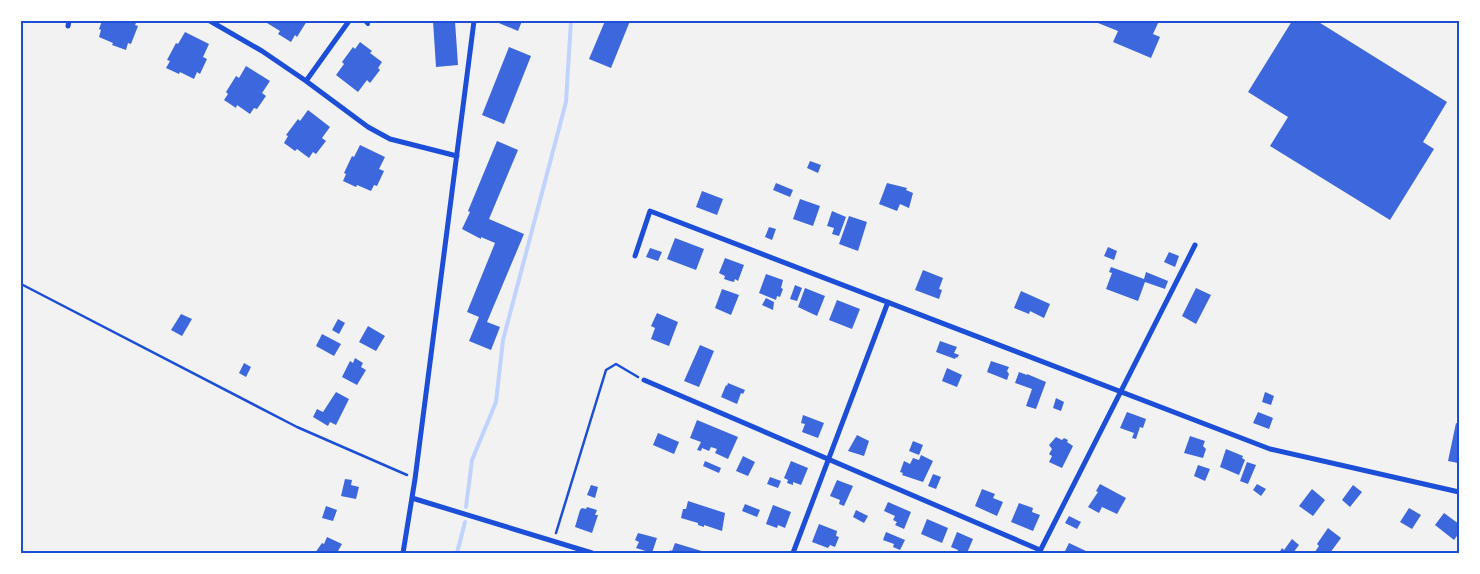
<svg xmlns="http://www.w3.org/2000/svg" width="1480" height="574" viewBox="0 0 1480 574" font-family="Merriweather,serif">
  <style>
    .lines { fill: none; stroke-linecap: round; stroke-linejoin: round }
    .stream { stroke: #bfd3fe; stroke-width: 4 }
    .building { fill: #3d67dc }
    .path { stroke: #1d4ed8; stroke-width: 2.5 }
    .service { stroke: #1d4ed8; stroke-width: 4 }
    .minor { stroke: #1d4ed8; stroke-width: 5 }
    .neatline { fill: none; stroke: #1d4ed8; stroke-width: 2 }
  </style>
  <rect width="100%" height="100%" fill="#f2f2f2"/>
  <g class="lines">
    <!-- stream -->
    <path class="stream" d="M466 507 472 460 496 402 503 340 566 102 571 21
      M457 553 465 522"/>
  </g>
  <!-- building -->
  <path class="building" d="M102 21H137L135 25 138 26 131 44 128 43 126 50 112 45 113 43 99 37 101 30 99 29Z
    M269 21H307L297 37 295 35 291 42 278 34 280 31 267 23Z
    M433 21H455L458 65 436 67Z
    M494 21H522L518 31Z
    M605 21H630L611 68 589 59Z
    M1093 21H1159L1153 34 1160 37 1151 58 1113 42 1118 31Z
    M1292 21H1317L1447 102 1423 142 1434 149 1390 220 1270 146 1288 117 1248 92Z
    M185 32 209 44 203 57 207 59 200 74 197 72 194 79 180 72 179 74 166 68 170 61 167 60 176 43 178 44Z
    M360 42 372 51 370 53 382 62 378 68 380 70 370 83 367 80 358 92 336 75 344 64 342 62 353 47 355 49Z
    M509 47 531 56 504 124 482 115Z
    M246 66 270 81 262 93 266 96 257 109 254 108 250 114 237 105 236 108 224 100 228 94 226 92 236 76 239 78Z
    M308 110 330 127 322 138 326 141 316 154 313 152 309 158 297 149 295 151 284 143 288 136 286 135 298 119 300 121Z
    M497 141 518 150 489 219 524 234 487 322 500 327 491 350 469 341 479 317 467 312 495 243 481 237V239L462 229 470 212 468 211Z
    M360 145 385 157 379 169 384 171 377 186 374 185 371 191 357 185 356 187 343 181 346 174 344 173 352 156 354 157Z
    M810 161 821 165 818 173 807 168Z
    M776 183 793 190 790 197 773 190Z
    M887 183 907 188 906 190 913 193 909 208 900 204 897 211 879 204Z
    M702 191 723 199 717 215 696 207Z
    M800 199 820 206 813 226 793 219Z
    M832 211 846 217 839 236 832 234 834 228 827 226Z
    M849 216 867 222 858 251 839 244Z
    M769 227 776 229 772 240 765 237Z
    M675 238 704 249 696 270 667 259Z
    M1108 247 1117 251 1114 260 1104 256Z
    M650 248 662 252 658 261 646 257Z
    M1169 252 1179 256 1175 267 1164 262Z
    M725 258 744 265 738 281 735 279 734 282 730 281 724 279 725 276 719 273Z
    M1111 267 1144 279 1146 272 1168 281 1165 289 1145 282 1138 301 1106 289 1112 273 1109 272Z
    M923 270 943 278 939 289 942 290 939 299 915 290Z
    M766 274 783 280 781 288 783 289 780 297 777 296 776 300 759 293Z
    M795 285 802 288 797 301 790 299Z
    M805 288 825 296 817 316 798 307Z
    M1196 288 1211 295 1196 324 1182 316Z
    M722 289 739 295 731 315 715 308Z
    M1021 291 1050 304 1044 318 1030 311 1029 314 1014 308Z
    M766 298 774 302 773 310 762 305Z
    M837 300 860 309 852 329 829 320Z
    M657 313 678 322 669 346 651 339 655 328 651 326Z
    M181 314 192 319 182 336 171 330Z
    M338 319 345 323 339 334 332 330Z
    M368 326 385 336 376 351 359 342Z
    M322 334 341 344 334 356 316 346Z
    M940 341 957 347 954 353 959 355 957 358 956 357 955 359 936 352Z
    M700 345 714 351 699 387 684 381Z
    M355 358 363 363 361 367 366 370 357 385 342 377 350 361 353 363Z
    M991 361 1009 367 1007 371 1009 374 1007 380 987 372Z
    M244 363 251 367 246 377 239 373Z
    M947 368 962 375 957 387 942 381Z
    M1019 372 1027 375V374L1046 382 1036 409 1026 406 1032 389 1015 383Z
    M728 383 745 390 743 394 741 393 737 404 721 397 726 385 727 386Z
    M336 392 349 399 336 425 330 422 328 426 313 417 317 409 323 412Z
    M1265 392 1274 396 1271 405 1262 402Z
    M1056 398 1064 402 1061 411 1053 408Z
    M1127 412 1146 419 1143 428 1140 427 1136 439 1132 438 1134 433 1120 428Z
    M1258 412 1273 418 1269 429 1253 423Z
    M803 415 824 423 818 438 802 432 805 424 801 423Z
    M697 420 738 437 728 459 715 453 717 449 711 447 709 451 702 448 701 451 697 450 701 442 690 438Z
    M1456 423 1459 424 1458 463 1448 461Z
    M658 433 679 442 674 454 653 445Z
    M857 435 869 441 864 456 848 451Z
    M1190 436 1205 441 1203 446 1206 449 1203 458 1184 453Z
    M1056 437 1062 440 1064 438 1068 440 1067 442 1073 446 1062 468 1049 462 1052 456 1049 454 1052 449 1049 445Z
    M913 441 923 445 919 455 909 451Z
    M1226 449 1243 456 1242 458 1245 460 1239 475 1220 467Z
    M921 455 933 461 923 482 902 475 903 473 900 472 904 461 910 464 913 458 919 460Z
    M743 456 755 462 748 476 736 471Z
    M705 461 721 468 719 473 703 466Z
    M791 461 808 468 801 485 793 482V485L787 483 788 480 784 478Z
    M1247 462 1256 465 1248 484 1240 481Z
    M1198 465 1210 469 1205 481 1194 476Z
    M933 474 941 477 936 489 928 486Z
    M770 477 781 481 778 488 767 484Z
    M345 479 352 480 351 485 359 487 356 499 341 496Z
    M837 480 853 486 844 506 839 504 840 500 830 496Z
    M1100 484 1126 498 1117 514 1102 507 1099 513 1088 507 1098 492 1096 491Z
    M1257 484 1266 489 1261 496 1253 490Z
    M591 485 598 487 595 498 587 495Z
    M1353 485 1362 492 1350 507 1342 500Z
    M982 489 995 494 993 498 1003 502 997 516 975 506Z
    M1312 489 1325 500 1313 516 1299 506Z
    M688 501 725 513 722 531 704 525V527L698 525V523L681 518 683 509H686Z
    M888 502 911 512 904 529 895 525 897 522 893 520 895 516 884 511Z
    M1019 503 1033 508 1032 512 1040 515 1033 531 1011 522Z
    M745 504 760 510 757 517 742 511Z
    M773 505 791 512 785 528 778 525 777 528 766 524Z
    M326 506 337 510 333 521 322 518Z
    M587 507 597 510 595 515H598L592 533 575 527 580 510 582 508 586 509Z
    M1409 508 1421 515 1412 529 1400 522Z
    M856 510 868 516 864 523 853 517Z
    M1444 513 1459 524V533L1454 540 1435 525Z
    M1069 516 1081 522 1077 529 1065 523Z
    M927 519 948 528 942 543 921 534Z
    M819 524 837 531 836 536 839 537 835 547 830 545 828 548 812 542Z
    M1328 528 1341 538 1330 553H1314L1319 546 1317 544Z
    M886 532 905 540 900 550 893 547 894 544 883 540Z
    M957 532 973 539 967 553H957L958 550 951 547Z
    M638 533 657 538 652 553 636 548 639 542 635 540Z
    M327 537 342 544 338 551 343 553H315L322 543 324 544Z
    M1292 539 1299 545 1293 553H1279L1282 548 1284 550Z
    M675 543 705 552V553H669L670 550 672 551Z
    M1069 543 1086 551 1085 553H1064Z"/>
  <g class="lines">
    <!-- path -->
    <path class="path" d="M21 284 297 427 407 475
      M556 533 606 370 616 364 638 377"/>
    <!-- service -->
    <path class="service" d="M365 21 368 24"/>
    <!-- minor -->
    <path class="minor" d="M210 21 262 51 306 81 368 127 390 139 457 156
      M68 26 69 21
      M306 81 349 21
      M635 256 650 211 1270 449 1459 492
      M644 380 1040 550
      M412 498 592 553
      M403 553 415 479 474 21
      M793 553 888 302
      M1039 553 1195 245"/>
  </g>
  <!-- border -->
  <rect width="1480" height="574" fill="none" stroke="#ffffff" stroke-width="45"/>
  <rect x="22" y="22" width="1436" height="530" class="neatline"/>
</svg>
